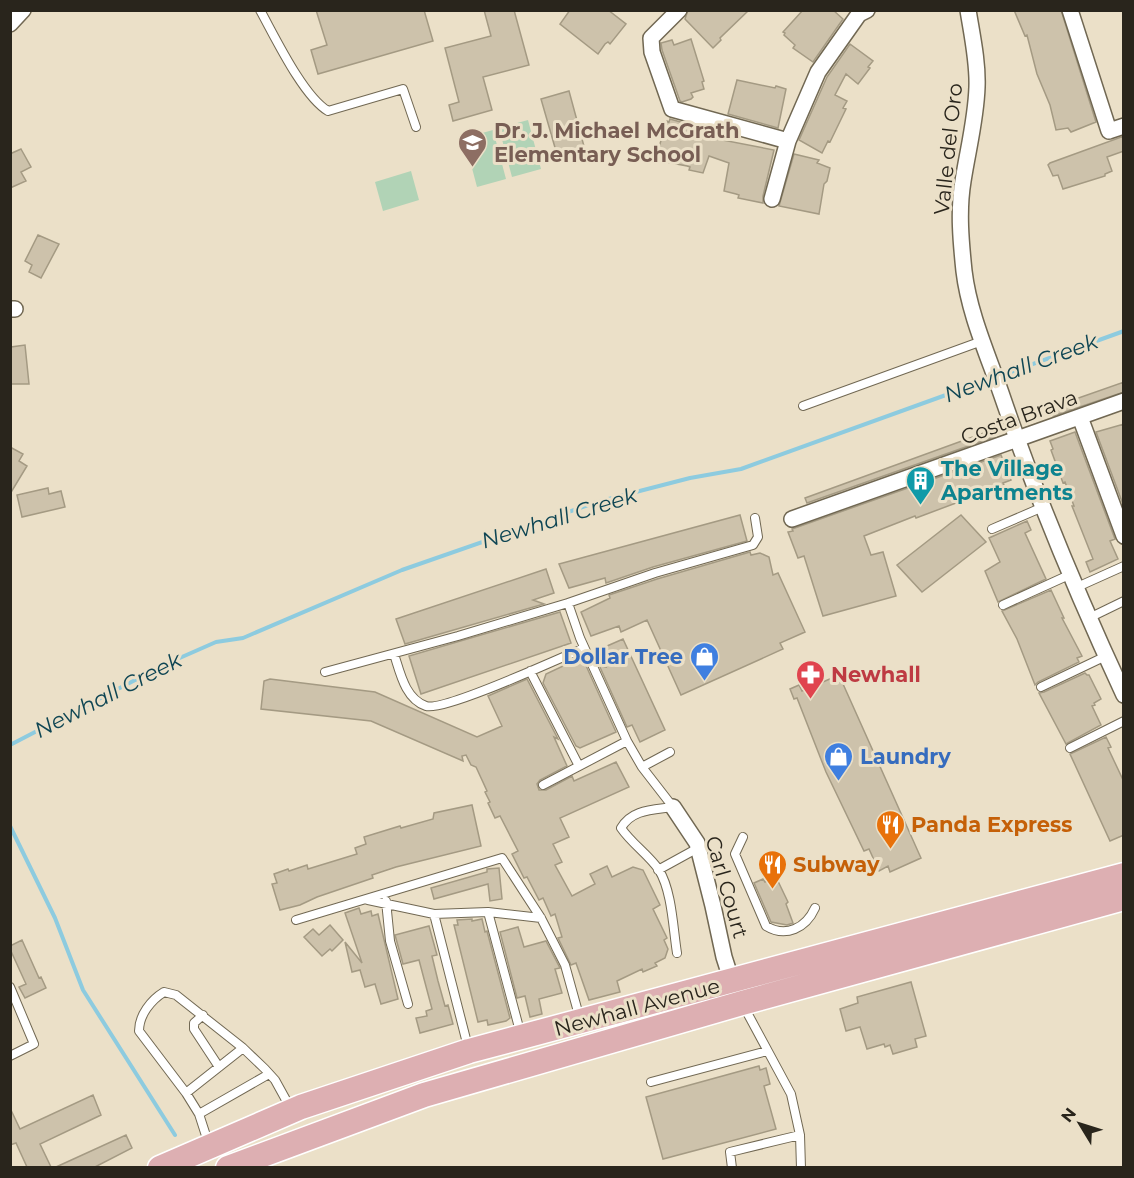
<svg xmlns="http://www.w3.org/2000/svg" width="1134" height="1178" viewBox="0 0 1134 1178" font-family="Montserrat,sans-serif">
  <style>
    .green { fill: #b1d3b6 }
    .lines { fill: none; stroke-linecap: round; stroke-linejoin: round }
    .stream { stroke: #8dcbdf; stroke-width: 4 }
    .building { fill: #cdc2ab; stroke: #a49a83; stroke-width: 1.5 }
    .lane-casing { stroke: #716853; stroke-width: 10 }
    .street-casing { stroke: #716853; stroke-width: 18 }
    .primary-casing { stroke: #fff; stroke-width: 27 }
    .lane { stroke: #fff; stroke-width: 8 }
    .street { stroke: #fff; stroke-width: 15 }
    .primary { stroke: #ddafb2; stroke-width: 24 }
    .labels { text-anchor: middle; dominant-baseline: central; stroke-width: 6; stroke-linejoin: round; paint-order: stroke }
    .education-label { font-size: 21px; font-weight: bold; fill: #785e54; stroke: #ebe0c8; text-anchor: start }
    .street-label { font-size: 21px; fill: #29251c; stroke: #ebe0c8 }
    .culture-label { font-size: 21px; font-weight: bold; fill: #0d838f; stroke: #ebe0c8; text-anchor: start }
    .shop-label { font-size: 21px; font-weight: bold; fill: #366cbe; stroke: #ebe0c8; text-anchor: end }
    .health-label { font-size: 21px; font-weight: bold; fill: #be3a42; stroke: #ebe0c8; text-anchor: start }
    .food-label { font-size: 21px; font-weight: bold; fill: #c56008; stroke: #ebe0c8; text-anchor: start }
    .water-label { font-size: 22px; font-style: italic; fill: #0e4553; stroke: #ebe0c8 }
  </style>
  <rect width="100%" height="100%" fill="#ebe0c8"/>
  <!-- green -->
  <path class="green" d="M528 120 541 169 512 177 499 128Z
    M493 130 506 179 477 187 464 138Z
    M411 171 419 200 383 211 375 182Z"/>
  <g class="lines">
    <!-- stream -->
    <path class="stream" d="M1000 376 1124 331
      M10 745 166 664 216 642 243 638 402 570 597 502 690 478 741 469 993 378
      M10 826 55 918 83 990 175 1135"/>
  </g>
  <!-- building -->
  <path class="building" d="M316 10H424L433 41 318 74 311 50 327 45Z
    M484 10H514L529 65 483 77 492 110 453 121 449 105 459 102 445 48 491 36Z
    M570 10H608L626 24 610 44 608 42 605 44 598 54 560 24Z
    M688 10H749L720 38 721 40 713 48 685 19Z
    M803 10H833L843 19 813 62 793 48 795 45 784 35 785 33 783 32Z
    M1014 10H1061L1096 122 1071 132 1068 128 1056 130 1050 105 1037 74 1027 35 1025 36Z
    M691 39 704 81 702 82 704 89 691 93 693 97 691 99 682 102 680 101 662 50 661 43 672 40 674 45Z
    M850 44 873 61 868 67 870 68 858 84 846 74 835 95 847 101 843 108 846 109 830 142 828 141 822 153 799 140 827 77Z
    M737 80 775 88 776 86 786 89 778 128 728 114Z
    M569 91 585 150 558 158 541 99Z
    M670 119 719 133 717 139 774 150 763 196V203L738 198 739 195 736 194 724 191 729 163 709 156 703 173 689 170 690 167 687 166 655 160 667 121 669 122Z
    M1124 136V151L1107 157 1112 171 1105 174V176L1063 189 1058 175 1053 176 1048 165 1050 163Z
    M21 149 31 167 21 172 26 181 10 188V151L12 153Z
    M794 154 819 160 817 163 830 168 827 181 824 184 819 214 779 206Z
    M38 235 59 244 41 278 29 272 32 265 25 261Z
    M25 345 29 384H10L11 347Z
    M1124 382V392L1053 416 1050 408Z
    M1124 424V507L1096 432Z
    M992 430 994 437 807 503 805 498Z
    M1075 432 1115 539 1110 541 1118 559 1090 572 1086 562 1093 559 1072 506H1074L1065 482 1063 483 1051 450 1053 449 1050 441Z
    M10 447 23 454 19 461 27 466 10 494Z
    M1001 455 1011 480 1003 483 1004 485 916 518 915 516 864 536 871 555 883 552 896 596 823 616 804 556 798 558 788 532 793 531 792 529Z
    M48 488 49 494 61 491 65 507 22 517 17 495Z
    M740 515 747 541 653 567 606 583 605 578 569 588 559 564Z
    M961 515 986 542 922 592 897 565Z
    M1027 521 1031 530 1025 533 1046 579 998 602 985 571 1000 562 989 538Z
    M750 552 751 555 760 553 769 557 773 575 778 573 805 632 780 643 783 649 681 695 647 620 621 632 619 626 591 636 581 612 610 598 609 595 657 579Z
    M546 569 554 593 533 600 544 604 405 644 396 619Z
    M1051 590 1064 618H1062L1082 656 1077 658 1079 662 1038 682 1035 685 1017 639 1002 611Z
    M560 612 571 643 421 694 409 656Z
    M623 639 665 730 640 742 632 725 627 727 599 665 606 667 598 650Z
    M580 658 583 659 616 732 580 748 576 746 543 683 546 674Z
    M1085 673 1087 675H1089L1101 699 1094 703 1095 705 1092 706 1101 725 1066 744 1039 693 1044 692Z
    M839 675 921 858 890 872 888 866 879 871 869 849 864 851 826 772 797 698 794 699 790 689 799 685 802 691Z
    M270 679 375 692 477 737 502 726 488 696 527 679 558 739 554 737 567 766 540 780 537 784 539 790H546L572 776 574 781 616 762 629 787 560 818 569 837 553 844 562 862 555 865 572 896 595 884 590 874 607 866 612 877 633 867 643 870 660 905 653 909 667 938 664 940 668 949 665 958 655 963 657 966 643 972 642 969 617 981 620 992 589 1000 576 963 571 965 558 938 562 937 555 914 551 916 543 898 539 900 527 877 524 878 512 854 518 851 500 816 495 818 488 803 490 802 485 792 487 791 476 767 471 765 466 755 462 756 463 761 371 721 261 709 264 681Z
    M1106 737 1111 747 1108 748 1124 782V835L1110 841 1070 754Z
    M472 805 481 846 396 867 372 875 373 878 317 897 300 905 280 910 272 884 277 883 274 874 288 869 289 871 307 865 308 869 357 854 355 848 366 844 364 837 400 826 401 828 433 819 434 813Z
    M499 868 502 899 490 901 488 884 434 899 431 888 487 872V869Z
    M776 877 788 902 786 904 793 923 787 925 771 922 754 883 763 879 765 882Z
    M359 908 361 914 371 911 372 916 378 914 398 999 381 1004 375 984 365 987 360 970 352 972 345 942 362 963 345 913Z
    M472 919V921L482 919 485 932 487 931 510 1018 506 1021 488 1025 487 1020 478 1022 454 925H458L457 920Z
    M330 925 343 940 332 951 330 949 322 956 304 937 313 929 319 935Z
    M429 926 437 955 432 956 438 981 445 1006 448 1005 453 1024 420 1033 416 1018 427 1016 426 1011 432 1009 419 960 403 964 395 935Z
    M518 927 524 947 546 941 560 968 555 969 562 993 539 999 542 1014 530 1017 525 996 517 998 500 932Z
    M22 940 39 978 41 977 46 988 25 998 19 987 26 984 10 949V946Z
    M911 982 926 1036 915 1039 917 1047 893 1054 890 1045 885 1047 884 1044 867 1049 860 1027 846 1031 840 1009 858 1003 857 997Z
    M759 1066 760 1070 766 1068 770 1084 764 1086 776 1129 663 1159 646 1097Z
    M93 1095 101 1115 40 1144 51 1167H27L16 1143 10 1145V1108L20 1129Z
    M126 1135 132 1148 95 1167H56Z"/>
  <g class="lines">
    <defs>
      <path id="lane" d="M260 10C275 37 303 96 328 111L403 89 416 127
        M803 406 982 341
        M992 529 1043 507
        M1075 588 1124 566
        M1003 605 1069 575
        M1089 618 1124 601
        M394 654C400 672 405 699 426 706 444 712 560 658 584 648
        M530 671 579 766
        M325 672 458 636 568 603
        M1041 687 1106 656
        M627 741 642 767 673 807C653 810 632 809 621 828 632 844 649 855 659 870 672 891 673 928 677 953
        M1070 748 1124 721
        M642 767 670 752
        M543 785 627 741 580 638 568 603 655 573 753 545 758 537 755 518
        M743 837 735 854 766 926C786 938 806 928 815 908
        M658 870 698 848
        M368 900 434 914 488 912 541 918
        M386 901 390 941 408 1004
        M488 912 521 1035
        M434 914 468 1047
        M296 920 502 858 541 918 565 965 580 1019
        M10 987 34 1044 10 1056
        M743 1005 791 1094 800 1135 801 1168
        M203 1015 194 1023V1029L219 1067
        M651 1082 767 1051
        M186 1093 243 1048
        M199 1114 269 1074
        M209 1145 199 1114 186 1093 139 1031C139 1015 151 1000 164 992L176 995 243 1048 265 1069 275 1080 291 1109
        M732 1168 730 1152 800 1135"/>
      <path id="street" d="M679 10 651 38 652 52 672 109 788 141
        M968 10C972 35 978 62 977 87 976 119 968 149 963 181 958 211 961 242 964 271 969 313 987 353 1001 393 1036 496 1078 596 1124 695
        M1070 10 1109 131 1124 126
        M10 24 23 10
        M772 199 788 141 818 72 859 14 867 10
        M10 309H15
        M1080 417 1124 536
        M792 519 1124 401
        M673 807 697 843 713 906 724 957 732 982"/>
      <path id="primary" d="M160 1168 301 1107 469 1051 1124 875
        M228 1168 424 1095 742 1003 1124 898"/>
    </defs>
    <!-- lane casing -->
    <use href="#lane" class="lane-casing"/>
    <!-- street casing -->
    <use href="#street" class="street-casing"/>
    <!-- primary casing -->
    <use href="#primary" class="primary-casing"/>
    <!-- lane -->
    <use href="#lane" class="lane"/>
    <!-- street -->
    <use href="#street" class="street"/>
    <!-- primary -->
    <use href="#primary" class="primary"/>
  </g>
  <!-- icons -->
  <defs>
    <symbol id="school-pin" viewBox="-11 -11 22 30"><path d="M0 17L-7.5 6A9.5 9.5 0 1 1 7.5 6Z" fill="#8d6e63" stroke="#ebe0c8"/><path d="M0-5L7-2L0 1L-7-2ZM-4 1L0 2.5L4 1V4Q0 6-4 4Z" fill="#fff"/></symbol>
    <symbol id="building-pin" viewBox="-11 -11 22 30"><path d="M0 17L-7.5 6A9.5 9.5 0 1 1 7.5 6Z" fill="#0f9aa8" stroke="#ebe0c8"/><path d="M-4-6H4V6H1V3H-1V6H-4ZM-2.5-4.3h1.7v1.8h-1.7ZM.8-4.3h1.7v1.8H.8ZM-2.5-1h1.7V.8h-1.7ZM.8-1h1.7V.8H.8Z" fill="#fff"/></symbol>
    <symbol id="shop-pin" viewBox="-11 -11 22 30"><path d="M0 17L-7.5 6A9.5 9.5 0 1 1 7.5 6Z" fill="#3f7fe0" stroke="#ebe0c8"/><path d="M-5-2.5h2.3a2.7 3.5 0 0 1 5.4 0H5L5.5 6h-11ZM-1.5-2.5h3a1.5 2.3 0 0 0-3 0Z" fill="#fff"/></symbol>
    <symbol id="pharmacy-pin" viewBox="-11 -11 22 30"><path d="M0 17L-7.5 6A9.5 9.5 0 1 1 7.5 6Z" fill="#e0444e" stroke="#ebe0c8"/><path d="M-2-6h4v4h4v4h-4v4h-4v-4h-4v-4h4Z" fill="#fff"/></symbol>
    <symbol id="restaurant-pin" viewBox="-11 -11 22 30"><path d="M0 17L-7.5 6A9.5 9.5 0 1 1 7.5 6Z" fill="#e8710a" stroke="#ebe0c8"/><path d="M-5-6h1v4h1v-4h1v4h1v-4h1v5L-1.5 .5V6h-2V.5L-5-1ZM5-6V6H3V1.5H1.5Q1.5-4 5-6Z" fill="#fff"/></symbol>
  </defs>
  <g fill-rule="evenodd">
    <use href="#school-pin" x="456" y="126" width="33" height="45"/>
    <use href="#building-pin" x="904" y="464" width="33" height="45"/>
    <use href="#shop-pin" x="688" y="640" width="33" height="45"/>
    <use href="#pharmacy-pin" x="794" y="658" width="33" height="45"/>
    <use href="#shop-pin" x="822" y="740" width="33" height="45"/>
    <use href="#restaurant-pin" x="874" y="808" width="33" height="45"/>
    <use href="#restaurant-pin" x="756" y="848" width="33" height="45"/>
  </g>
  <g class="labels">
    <!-- education labels -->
    <g class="education-label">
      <text x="494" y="130">Dr. J. Michael McGrath<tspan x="494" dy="24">Elementary School</tspan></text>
    </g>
    <!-- street labels -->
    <g class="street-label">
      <text transform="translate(948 149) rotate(-84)">Valle del Oro</text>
      <text transform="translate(1019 417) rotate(-20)">Costa Brava</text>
      <text transform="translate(727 887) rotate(74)">Carl Court</text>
      <text transform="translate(637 1007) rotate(-15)">Newhall Avenue</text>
    </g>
    <!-- culture labels -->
    <g class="culture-label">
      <text x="941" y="468">The Village<tspan x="941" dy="24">Apartments</tspan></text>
    </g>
    <!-- shop labels -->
    <g class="shop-label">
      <text x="683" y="656">Dollar Tree</text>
      <text x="860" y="756" text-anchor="start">Laundry</text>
    </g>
    <!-- health labels -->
    <g class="health-label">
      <text x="831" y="674">Newhall</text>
    </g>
    <!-- food labels -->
    <g class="food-label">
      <text x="911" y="824">Panda Express</text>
      <text x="793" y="864">Subway</text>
    </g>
    <!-- water labels -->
    <g class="water-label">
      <text transform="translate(1021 368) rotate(-20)">Newhall Creek</text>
      <text transform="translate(559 518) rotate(-17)">Newhall Creek</text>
      <text transform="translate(108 695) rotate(-27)">Newhall Creek</text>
    </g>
  </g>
  <!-- border -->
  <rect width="1134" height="1178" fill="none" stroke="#29251c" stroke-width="24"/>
  <!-- north arrow -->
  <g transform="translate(1080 1124) rotate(308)" stroke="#ebe0c8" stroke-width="4.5" paint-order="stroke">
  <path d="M0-4.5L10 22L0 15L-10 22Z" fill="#29251c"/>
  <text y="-9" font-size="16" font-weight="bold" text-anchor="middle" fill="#29251c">N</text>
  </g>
</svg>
